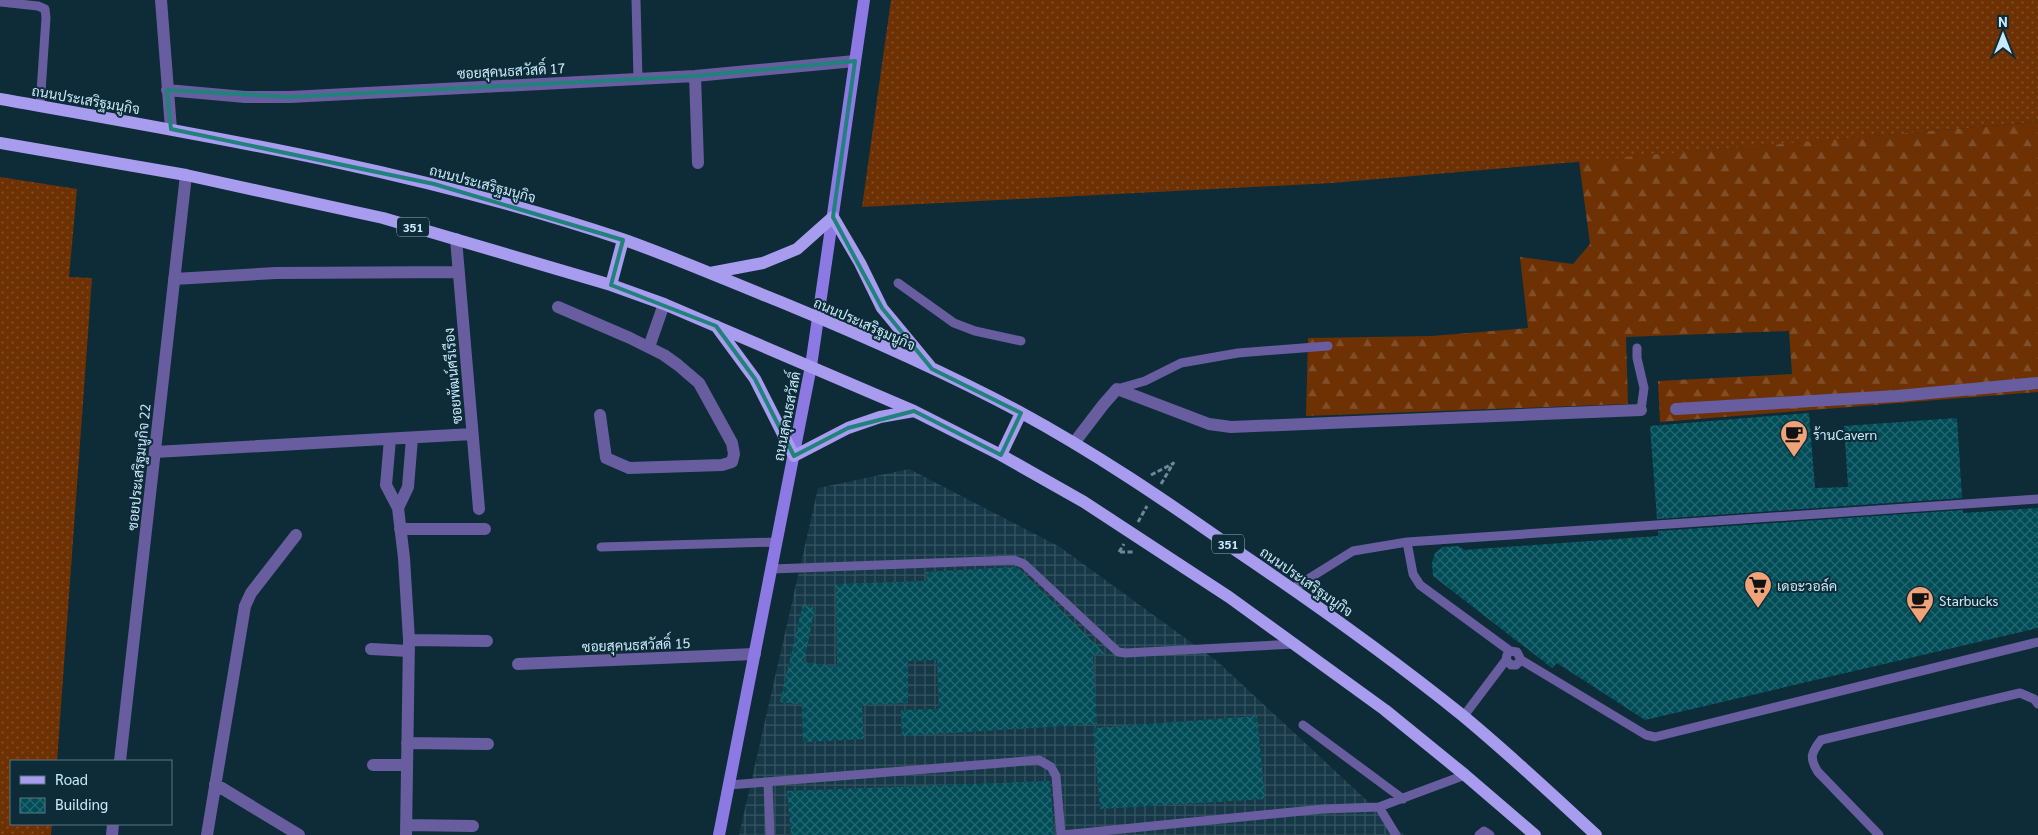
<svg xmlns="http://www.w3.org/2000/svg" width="2038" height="835" viewBox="0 0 2038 835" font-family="Georgia,Sarabun,serif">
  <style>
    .industrial { fill: url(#industrial-grid) }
    .grass { fill: url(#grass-dots) }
    .forest { fill: url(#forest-firs) }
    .building { fill: url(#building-cross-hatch) }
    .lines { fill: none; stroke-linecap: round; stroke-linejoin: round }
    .path { stroke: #6a8a99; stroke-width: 3; stroke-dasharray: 5 2.5; stroke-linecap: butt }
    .lane { stroke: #675d9f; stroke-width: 9 }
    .street { stroke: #675d9f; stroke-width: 12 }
    .secondary { stroke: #8c79e3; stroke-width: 12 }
    .primary { stroke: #a79ced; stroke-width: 12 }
    .marked { fill: none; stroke: #21827c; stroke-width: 4; stroke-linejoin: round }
    .labels { text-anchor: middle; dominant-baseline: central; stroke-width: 4; stroke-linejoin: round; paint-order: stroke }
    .shield { fill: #0e2b38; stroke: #90b0c0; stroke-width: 1 }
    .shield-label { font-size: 12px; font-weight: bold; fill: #c7e9fa }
    .street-label { font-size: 14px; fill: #c7e9fa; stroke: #0e2b38 }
    .poi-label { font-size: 14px; fill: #c7e9fa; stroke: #0e2b38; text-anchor: start }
  </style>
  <defs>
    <pattern id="industrial-grid" width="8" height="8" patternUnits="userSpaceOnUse" patternTransform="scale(1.25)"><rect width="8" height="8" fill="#173846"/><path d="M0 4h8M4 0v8" fill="none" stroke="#375562"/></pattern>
    <pattern id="grass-dots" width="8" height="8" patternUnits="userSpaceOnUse" patternTransform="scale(1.25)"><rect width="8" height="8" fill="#6d3103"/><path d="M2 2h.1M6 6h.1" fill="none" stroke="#804f29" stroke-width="1.8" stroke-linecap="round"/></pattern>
    <pattern id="forest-firs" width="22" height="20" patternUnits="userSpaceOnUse" patternTransform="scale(1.25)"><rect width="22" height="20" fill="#6d3103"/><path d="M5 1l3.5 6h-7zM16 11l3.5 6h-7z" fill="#804f29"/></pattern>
    <pattern id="building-cross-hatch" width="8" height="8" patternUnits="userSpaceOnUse" patternTransform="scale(1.25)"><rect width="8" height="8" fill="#004d57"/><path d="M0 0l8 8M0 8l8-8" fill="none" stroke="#246770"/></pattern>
  </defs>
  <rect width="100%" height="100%" fill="#0e2b38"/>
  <!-- industrial -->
  <path class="industrial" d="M909 469 1060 547 1218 662 1404 835H739L818 488Z"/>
  <!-- grass -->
  <path class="grass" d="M891 0H2038V122L1332 183 862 207Z
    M0 177 77 189 69 277 92 278 57 761H11V824H52L51 835H0Z"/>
  <!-- forest -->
  <path class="forest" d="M2038 122V392L1660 422 1658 381 1792 374 1789 331 1626 337 1628 404 1306 416 1308 338 1432 336 1528 328 1520 257 1573 264 1590 244 1579 161Z"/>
  <!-- building -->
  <path class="building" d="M1809 413 1815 488 1848 487 1844 426 1957 418 1962 498 1657 519 1650 426Z
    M2038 508V628L1645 720 1557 663 1552 668 1433 576 1432 563 1435 553 1443 547 1458 546 1464 550 1658 536V531L1963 510V513Z
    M1015 567 1019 569 1105 654H1093L1097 724 902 736 901 710 939 709 937 660 908 661V703L862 705 864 739 803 742 802 705 780 702 803 604 815 608 804 662 837 667 836 584 927 581 926 572Z
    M1257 716 1265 799 1100 809 1093 728Z
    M1050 781 1054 835H791L787 791Z"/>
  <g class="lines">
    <!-- path -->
    <path class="path" d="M1151 475 1174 463
      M1161 484 1174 462
      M1138 522 1147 506
      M1119 552 1124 544
      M1120 552H1133"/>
    <!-- lane -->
    <path class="lane" d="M636 0 638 79
      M0 2 38 6 45 9 46 18 40 106
      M898 283 954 323 975 331 1021 341
      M1637 348V358L1644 388 1641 410
      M1117 389 1145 381 1181 363 1238 353 1328 346
      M1407 542 1413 574 1420 585 1510 651 1517 652 1521 660 1646 735 1655 737 2038 642
      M601 547 777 542
      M772 569 1014 560 1024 564 1118 652 1126 653 1295 644
      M1292 589 1353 551 1407 542 2038 499
      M1507 655 1506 660 1511 665H1516L1521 660
      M1463 717 1506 660
      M1303 725 1403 799
      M768 783 770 835
      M729 785 1039 760 1051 767 1056 776 1061 835
      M1379 807 1396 835
      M1062 835 1323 809 1379 807 1465 775
      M1479 835 1484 831 1490 835
      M1879 835 1818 772C1809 758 1811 753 1821 740L2020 693 2034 699 2038 704"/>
    <!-- street -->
    <path class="street" d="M161 0 171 129
      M695 76 698 163
      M167 90 245 97H290L695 76 855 61
      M456 239 479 509
      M174 279 276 273 459 272
      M558 307 630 338 664 355 678 365 699 383 732 443 734 454 732 462 722 465 629 468 606 458 600 415
      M649 347 664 304
      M1676 409 1897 396 2038 383
      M390 439 386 485 398 508 404 558 409 640 406 835
      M1074 443 1103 405 1117 389 1209 424 1231 427 1641 410
      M155 452 472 434
      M398 508 408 487 412 438
      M400 529H485
      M409 640 487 641
      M371 649 409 651
      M518 664 755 654
      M407 743 488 744
      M120 761 186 175
      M373 765H407
      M215 784 299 835
      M406 825 473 826
      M112 835 113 824
      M207 835 245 606 251 593 296 535"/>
    <!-- secondary -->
    <path class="secondary" d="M719 835 811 366 864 0"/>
    <!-- primary -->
    <path class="primary" d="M0 99C209 136 420 171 622 239 676 258 728 281 781 302 861 335 941 370 1018 411 1094 452 1166 501 1237 551 1314 603 1390 657 1462 715 1508 753 1552 794 1596 835
      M0 143 186 175 383 218 611 285 664 304 914 411 1001 455 1084 502 1229 597 1385 710 1465 775 1535 835
      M710 273 763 263 797 249 833 217 860 263 882 308 930 366
      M611 285 623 240
      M716 326 755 379 794 456 848 428 880 417 914 411
      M1001 455 1021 413"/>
  </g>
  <!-- marked area -->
  <path class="marked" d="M855 61 833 217 882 308 932 369 1021 413 1001 455 914 411 848 428 794 456 755 379 716 326 611 285 623 240 434 184 171 129 167 90 290 97 695 76Z"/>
  <!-- icons -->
  <defs>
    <symbol id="cafe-pin" viewBox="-11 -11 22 30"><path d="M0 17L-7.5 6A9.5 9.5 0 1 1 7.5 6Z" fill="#efa378" stroke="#0e2b38"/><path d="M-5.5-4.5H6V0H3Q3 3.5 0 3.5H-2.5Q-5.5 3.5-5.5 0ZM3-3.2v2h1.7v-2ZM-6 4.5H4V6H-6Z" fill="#111"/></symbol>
    <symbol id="supermarket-pin" viewBox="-11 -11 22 30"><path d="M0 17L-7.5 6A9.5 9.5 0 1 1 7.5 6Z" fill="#efa378" stroke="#0e2b38"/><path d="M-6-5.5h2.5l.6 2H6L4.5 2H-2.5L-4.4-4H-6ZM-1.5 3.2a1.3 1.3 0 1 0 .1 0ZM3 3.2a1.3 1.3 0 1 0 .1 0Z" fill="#111"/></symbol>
  </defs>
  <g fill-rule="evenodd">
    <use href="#cafe-pin" x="1778" y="418" width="32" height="43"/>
    <use href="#supermarket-pin" x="1742" y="569" width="32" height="43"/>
    <use href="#cafe-pin" x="1904" y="584" width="32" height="43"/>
  </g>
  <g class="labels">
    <!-- shield labels -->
    <g class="shield">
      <rect x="397" y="217.5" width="32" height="19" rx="4"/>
      <rect x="1212" y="534.5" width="32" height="19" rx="4"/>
    </g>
    <g class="shield-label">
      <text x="413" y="227">351</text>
      <text x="1228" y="544">351</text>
    </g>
    <!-- street labels -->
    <g class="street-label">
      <text transform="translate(511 70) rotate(-3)">ซอยสุคนธสวัสดิ์ 17</text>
      <text transform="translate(86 99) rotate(10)">ถนนประเสริฐมนูกิจ</text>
      <text transform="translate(483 183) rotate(15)">ถนนประเสริฐมนูกิจ</text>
      <text transform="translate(865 323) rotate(24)">ถนนประเสริฐมนูกิจ</text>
      <text transform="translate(452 376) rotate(-95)">ซอยพัฒน์ศรีเรือง</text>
      <text transform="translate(786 416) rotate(-79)">ถนนสุคนธสวัสดิ์</text>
      <text transform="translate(138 467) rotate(-84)">ซอยประเสริฐมนูกิจ 22</text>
      <text transform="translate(1307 581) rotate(35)">ถนนประเสริฐมนูกิจ</text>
      <text transform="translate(636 644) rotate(-2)">ซอยสุคนธสวัสดิ์ 15</text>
    </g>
    <!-- poi labels -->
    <g class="poi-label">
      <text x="1813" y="434">ร้านCavern</text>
      <text x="1777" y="585">เดอะวอล์ค</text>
      <text x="1939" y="600">Starbucks</text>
    </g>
  </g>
  <!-- legend -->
  <rect x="10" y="760" width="162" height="65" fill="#0e2b38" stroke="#587786"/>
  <rect x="20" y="776" width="25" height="8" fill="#a79ced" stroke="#587786"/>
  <text x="55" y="785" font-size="15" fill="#c7e9fa">Road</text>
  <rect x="20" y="798" width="25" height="15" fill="url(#building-cross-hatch)" stroke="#587786"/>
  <text x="55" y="810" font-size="15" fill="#c7e9fa">Building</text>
  <!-- north arrow -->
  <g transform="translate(2003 35)" stroke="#0e2b38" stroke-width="4" paint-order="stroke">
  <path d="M0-4L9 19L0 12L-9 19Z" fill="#c7e9fa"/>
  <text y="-8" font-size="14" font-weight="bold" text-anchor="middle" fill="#c7e9fa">N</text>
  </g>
</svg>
